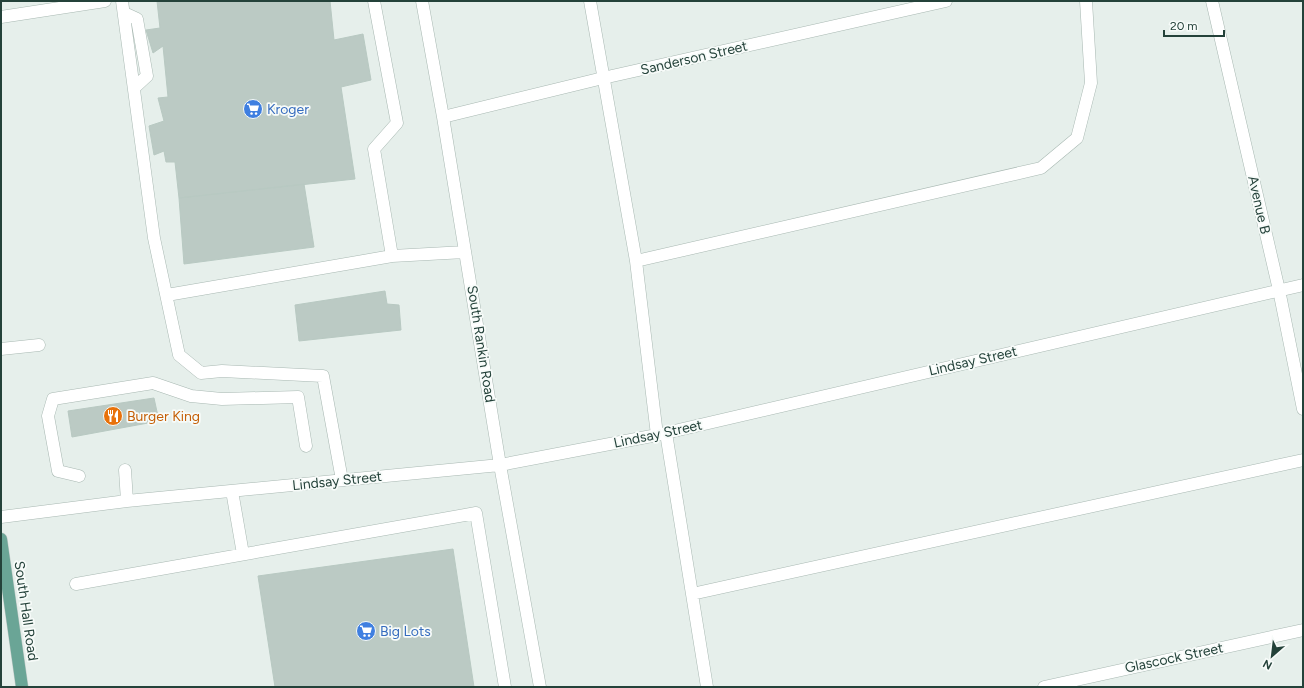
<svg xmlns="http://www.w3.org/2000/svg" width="1304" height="688" viewBox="0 0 1304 688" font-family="Figtree,sans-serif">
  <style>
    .building { fill: #bbcac4; stroke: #b8c9c2 }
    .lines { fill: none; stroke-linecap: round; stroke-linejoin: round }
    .minor-casing { stroke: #a8b8b2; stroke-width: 13 }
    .major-casing { stroke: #c2cac8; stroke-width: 13 }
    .minor { stroke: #fff; stroke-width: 12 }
    .major { stroke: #6aa596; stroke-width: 12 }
    .labels { text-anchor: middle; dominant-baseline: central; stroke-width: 3.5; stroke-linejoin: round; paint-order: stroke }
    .street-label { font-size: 14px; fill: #24423a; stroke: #f7fbf9 }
    .shop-label { font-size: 14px; fill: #366cbe; stroke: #f7fbf9; text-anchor: start }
    .food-label { font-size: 14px; fill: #c56008; stroke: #f7fbf9; text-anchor: start }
  </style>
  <rect width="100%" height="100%" fill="#e6efeb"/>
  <!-- building -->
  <path class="building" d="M157 1H330L334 40 363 34 371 80 341 87 355 179 179 198 175 162H166L164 151 154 155 149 126 164 121 158 98 168 97 163 46 153 53 146 30 160 28Z
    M304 184 314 247 184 264 179 198Z
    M385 291 387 304 399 305 401 330 299 341 295 305Z
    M154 398 159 421 72 437 68 411Z
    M453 549 474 687H275L258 576Z"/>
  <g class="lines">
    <defs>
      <path id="minor" d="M122 1 154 238 179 355 201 373 222 371 323 376 342 480
        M374 1 397 123 374 149 392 256
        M422 1 443 117 500 465 540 687
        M590 1 636 261 657 435
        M1212 1 1279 290 1303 409
        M124 13 137 19 147 76 134 88
        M1 17 105 1
        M443 117 603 78 946 1
        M636 261 1041 168 1077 138 1091 83 1086 1
        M167 295 392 256 465 252
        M1 349 39 345
        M666 433 707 687
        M125 470 127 501
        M79 476 58 471 48 416 53 399 153 383 191 396 222 399 298 397 306 446
        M232 491 243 554
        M1 517 127 501 500 465 657 435 1303 285
        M76 584 476 513 505 687
        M692 594 1303 460
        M1044 687 1303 630"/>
      <path id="major" d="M1 539 22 687"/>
    </defs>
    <!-- minor casing -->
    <use href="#minor" class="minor-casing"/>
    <!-- major casing -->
    <use href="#major" class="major-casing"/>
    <!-- minor -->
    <use href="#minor" class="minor"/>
    <!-- major -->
    <use href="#major" class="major"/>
  </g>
  <!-- icons -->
  <defs>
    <symbol id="supermarket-disc" viewBox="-11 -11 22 22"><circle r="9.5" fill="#3f7fe0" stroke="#f7fbf9"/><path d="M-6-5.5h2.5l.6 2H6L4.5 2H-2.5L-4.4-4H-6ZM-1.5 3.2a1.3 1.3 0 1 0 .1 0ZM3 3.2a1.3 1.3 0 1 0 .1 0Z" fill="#fff"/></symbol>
    <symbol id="restaurant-disc" viewBox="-11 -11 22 22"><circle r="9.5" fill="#e8710a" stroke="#f7fbf9"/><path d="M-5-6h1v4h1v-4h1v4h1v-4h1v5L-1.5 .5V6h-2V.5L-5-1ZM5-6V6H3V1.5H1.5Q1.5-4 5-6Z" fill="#fff"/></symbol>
  </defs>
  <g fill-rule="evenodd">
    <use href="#supermarket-disc" x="242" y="98" width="22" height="22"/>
    <use href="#restaurant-disc" x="102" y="405" width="22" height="22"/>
    <use href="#supermarket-disc" x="355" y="620" width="22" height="22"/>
  </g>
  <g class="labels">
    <!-- street labels -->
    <g class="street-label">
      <text transform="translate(694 58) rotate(-13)">Sanderson Street</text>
      <text transform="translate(1259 205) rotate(77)">Avenue B</text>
      <text transform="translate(481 344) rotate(81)">South Rankin Road</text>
      <text transform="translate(973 361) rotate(-13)">Lindsay Street</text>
      <text transform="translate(658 434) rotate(-12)">Lindsay Street</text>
      <text transform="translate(337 481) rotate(-6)">Lindsay Street</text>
      <text transform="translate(26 611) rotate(82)">South Hall Road</text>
      <text transform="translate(1174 658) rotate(-12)">Glascock Street</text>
    </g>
    <!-- shop labels -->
    <g class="shop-label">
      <text x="267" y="109">Kroger</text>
      <text x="380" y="631">Big Lots</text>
    </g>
    <!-- food labels -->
    <g class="food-label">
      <text x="127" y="416">Burger King</text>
    </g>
  </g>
  <!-- border -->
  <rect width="1304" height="688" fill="none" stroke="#24423a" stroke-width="4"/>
  <!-- north arrow -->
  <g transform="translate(1272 656) rotate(208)" stroke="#f7fbf9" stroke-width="3" paint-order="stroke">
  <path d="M0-3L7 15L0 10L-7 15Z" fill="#24423a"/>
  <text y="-6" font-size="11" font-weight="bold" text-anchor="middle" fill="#24423a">N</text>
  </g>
  <!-- scale -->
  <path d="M1164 30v6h60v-6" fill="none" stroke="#24423a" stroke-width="2"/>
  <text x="1170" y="30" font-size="12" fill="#24423a" stroke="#f7fbf9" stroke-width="3" paint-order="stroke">20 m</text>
</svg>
